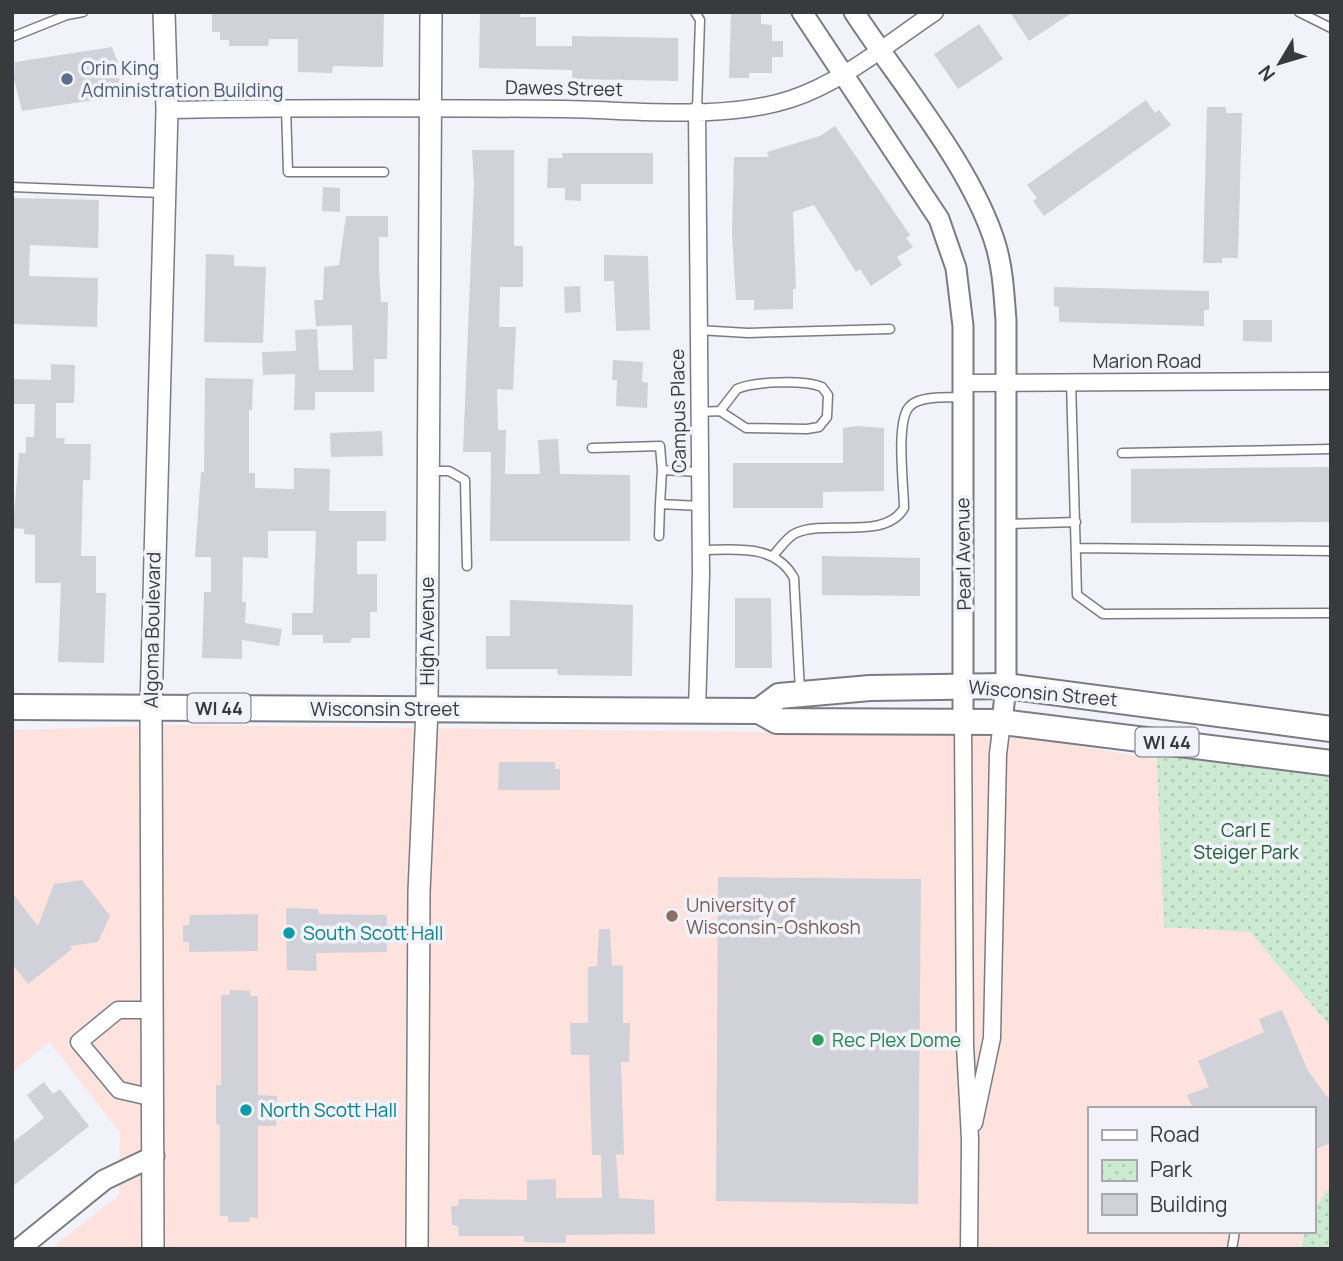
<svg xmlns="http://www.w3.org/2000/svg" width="1343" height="1261" viewBox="0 0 1343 1261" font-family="Manrope,sans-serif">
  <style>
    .education { fill: #fde2dd; fill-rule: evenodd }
    .park { fill: url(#park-dots) }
    .building { fill: #d1d1da }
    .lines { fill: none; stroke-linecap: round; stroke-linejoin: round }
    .service-casing { stroke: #7b7b83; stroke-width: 11 }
    .minor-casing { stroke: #7b7b83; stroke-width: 19 }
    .tertiary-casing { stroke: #7b7b83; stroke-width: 23 }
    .secondary-casing { stroke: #7b7b83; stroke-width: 24 }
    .primary-casing { stroke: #7b7b83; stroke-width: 28 }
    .service { stroke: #fff; stroke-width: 8 }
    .minor { stroke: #fff; stroke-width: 16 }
    .tertiary { stroke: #fff; stroke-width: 19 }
    .secondary { stroke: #fff; stroke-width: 21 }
    .primary { stroke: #fff; stroke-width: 24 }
    .service-dot { fill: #5c6f8a; stroke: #f2f2fb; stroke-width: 2.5 }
    .education-dot { fill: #8d6e63; stroke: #f2f2fb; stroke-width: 2.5 }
    .culture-dot { fill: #0f9aa8; stroke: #f2f2fb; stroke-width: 2.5 }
    .leisure-dot { fill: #2e9e5b; stroke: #f2f2fb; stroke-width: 2.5 }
    .labels { text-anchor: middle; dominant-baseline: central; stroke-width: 7; stroke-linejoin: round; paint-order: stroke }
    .shield { fill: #f2f2fb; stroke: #707176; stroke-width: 2 }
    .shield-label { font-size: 18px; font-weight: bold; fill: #393a3d }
    .service-label { font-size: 19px; fill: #4e5e75; stroke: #f2f2fb; text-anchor: start }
    .street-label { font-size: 19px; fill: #393a3d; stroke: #f2f2fb }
    .park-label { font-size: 19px; fill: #215c35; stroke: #f2f2fb }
    .education-label { font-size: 19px; fill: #785e54; stroke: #f2f2fb; text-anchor: start }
    .culture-label { font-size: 19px; fill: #0d838f; stroke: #f2f2fb; text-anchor: start }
    .leisure-label { font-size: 19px; fill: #27864d; stroke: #f2f2fb; text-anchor: start }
  </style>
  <defs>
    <pattern id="park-dots" width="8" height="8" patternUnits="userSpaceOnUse" patternTransform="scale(1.75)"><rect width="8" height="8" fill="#ccead2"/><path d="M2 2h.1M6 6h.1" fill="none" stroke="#b0c9b5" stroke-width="1.8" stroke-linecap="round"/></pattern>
  </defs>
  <rect width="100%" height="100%" fill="#f2f2fb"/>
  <!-- education -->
  <path class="education" d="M170 725 928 734 1039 739 1331 790V1249H50L119 1195 120 1133 50 1042 12 1072V730ZM1089 1109H1313V1231H1089Z"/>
  <!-- park -->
  <path class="park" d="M1156 740 1331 763V1027L1250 932 1164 927Z
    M1331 1185V1249H1301L1305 1231H1313V1211Z"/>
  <!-- building -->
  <path class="building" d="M212 12H384L383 67 333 66 332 73 298 72V39H269L268 46H229V40H220V32H212Z
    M480 12H521L520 17H536V46H572V36L678 38V81L572 79V70L479 68Z
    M731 12H761V24L772 25V41H783V57H772V73H749V78H729Z
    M1010 12H1073L1029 41Z
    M979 24 1003 59 958 89 934 54Z
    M112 47 118 63 121 96 22 111 14 79 15 62Z
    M1146 100 1155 113 1159 110 1171 125 1044 216 1033 201 1037 198 1027 185Z
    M1207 107H1226V113H1242L1238 258H1222V263H1203Z
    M835 126 910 235 906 238 913 247 897 257 902 265 871 286 860 269 856 272 814 205 793 212 796 289H793V309L754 310V300H736L732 233 734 157H769L767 152 820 136Z
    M472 150H514V246H523V287H500L499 327H516L513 390 497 389 498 430H506L505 474H540L538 440 558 439 560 474 630 475V541H490L491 452H463L474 183Z
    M562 153H653V184H581V201L565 200V188H547L548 158H563Z
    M323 187 340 188V212L322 211Z
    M12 198 99 200 98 248 30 245 29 276 98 278 97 327 12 324Z
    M346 216H388V237H379V269L381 302H388L387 359H374V392H315V410H294L295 374 263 375 262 352 296 351 295 330 317 329 319 370H353L352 325 316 326 314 300H323L324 267 339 265Z
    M206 254 234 255V266L266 267 263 343 204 342Z
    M604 255 648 256 650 330 616 331 614 281H604Z
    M580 286 581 312 565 313 564 287Z
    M1054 287 1209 291V310H1204V326L1059 322V307L1054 306Z
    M1243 320H1272V342L1243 341Z
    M613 360 643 362 642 382 648 383 647 408 616 406 617 380H612Z
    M51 364 75 365 74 403H56V438H65L64 444H91L90 480H83L81 556H96V593H106L104 663 58 662 61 583H35V535L24 534V529L13 528 19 453H26V437H34L35 404H14V379L51 380Z
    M205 378 253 379 252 410H249V473H255V488L294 489V468L330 469 329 511H386V541H357V574H377V612H370V638H352L350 643H323V635H292V613H313L316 531H268V558L243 557 242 602H246L245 623 282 629 279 646 242 640V659L202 658 204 592H211V557H195L201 472H204Z
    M857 426 884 428V491L823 492V508H733V463H843V428Z
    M382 431 383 456 331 457 330 433Z
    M1331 467V522L1131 523V469Z
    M822 556 920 558V596L822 595Z
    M735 598H771L772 668H735Z
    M510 600 633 605 632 676 558 675 557 669H486V636H510Z
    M499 762H555V769H560V790H498Z
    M718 877 921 879 918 1204 716 1201Z
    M82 880 110 916 98 942 70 946 72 949 28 984 12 964V893L38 926 54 884Z
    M286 908 318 909 319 914 387 915V925L395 926V941H387V952L316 953 317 971 287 970Z
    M258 914V951L189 952V942H183V925H189L190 915Z
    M599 929H610L612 966 623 965V1023H630L629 1062H621L624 1155 616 1154 619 1198 654 1200 655 1234 566 1235V1243L524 1242V1236H459L458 1226 452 1225 451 1206H458L459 1199 527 1200V1180L556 1179V1198H602L601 1155H592L589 1055H571L570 1023H588V967L597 966Z
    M230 990 251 991 250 996H258V1095L277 1096 276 1126H258V1218L250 1217 249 1222H228V1216H220V1125L216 1124V1085H221V995H229Z
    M1282 1010 1308 1071 1331 1102V1143L1313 1150V1109H1193L1187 1095 1209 1087 1198 1061 1264 1032 1259 1019Z
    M44 1082 53 1094 60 1089 89 1126 12 1187V1143L44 1118 27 1095Z"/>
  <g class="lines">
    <defs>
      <path id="service" d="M695 12 700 20 697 110
        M1299 12 1331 28
        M12 37 67 15 83 12
        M286 107 288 172H384
        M12 187 163 193
        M698 330 748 333 890 329
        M1071 381 1077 595 1103 614 1331 613
        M699 412 720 411 746 428 807 429 819 427 827 417 828 395 822 387C805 380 755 381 737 389L720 411
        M592 448 660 446 662 470
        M1122 453 1331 449
        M431 471H449L465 480 467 566
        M700 472 662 470 660 504 700 506
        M1006 524 1076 522
        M659 536 660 504
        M1077 548 1331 551
        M701 550C735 550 775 543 794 578L800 691
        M773 556C779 549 787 537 796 533 826 519 885 541 904 508 904 487 895 420 910 406 921 395 948 398 963 397
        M1232 1249 1235 1231"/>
      <path id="minor" d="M167 110C300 107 432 108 564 109 634 110 724 121 791 99 843 82 890 42 935 12
        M963 383 1331 381
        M697 711 701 574 697 110
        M963 721 965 1045 970 1139 969 1249
        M153 1010H118L79 1042 119 1090 154 1098
        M974 1123 992 1038 998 754 1002 722"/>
      <path id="tertiary" d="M802 12 939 219 956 268 963 326V721
        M854 12C899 81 973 168 996 246 1003 270 1004 295 1006 320V686L1002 722
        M19 1249 104 1180 154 1156"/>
      <path id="secondary" d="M153 1249 151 708 167 110 164 12
        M417 1249 419 892 427 709 431 12"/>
      <path id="primary" d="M12 707 759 711 777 721 1002 722 1331 763
        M759 711 779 696 870 688 1006 686 1331 729"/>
    </defs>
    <!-- service casing -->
    <use href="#service" class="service-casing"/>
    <!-- minor casing -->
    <use href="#minor" class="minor-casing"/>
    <!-- tertiary casing -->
    <use href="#tertiary" class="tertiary-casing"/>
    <!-- secondary casing -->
    <use href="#secondary" class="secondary-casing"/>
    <!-- primary casing -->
    <use href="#primary" class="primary-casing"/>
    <!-- service -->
    <use href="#service" class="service"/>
    <!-- minor -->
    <use href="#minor" class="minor"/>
    <!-- tertiary -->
    <use href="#tertiary" class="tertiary"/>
    <!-- secondary -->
    <use href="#secondary" class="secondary"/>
    <!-- primary -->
    <use href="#primary" class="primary"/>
  </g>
  <!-- markers -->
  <circle class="service-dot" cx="67" cy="79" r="7"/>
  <circle class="education-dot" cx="672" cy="916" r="7"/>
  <g class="culture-dot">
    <circle cx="289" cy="933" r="7"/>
    <circle cx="246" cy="1110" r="7"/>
  </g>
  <circle class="leisure-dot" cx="818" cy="1040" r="7"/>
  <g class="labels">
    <!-- shield labels -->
    <g class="shield">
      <rect x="187.5" y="693.5" width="63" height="29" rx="5"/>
      <rect x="1135.5" y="727.5" width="63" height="29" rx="5"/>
    </g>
    <g class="shield-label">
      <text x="219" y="708">WI 44</text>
      <text x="1167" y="742">WI 44</text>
    </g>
    <!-- service labels -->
    <g class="service-label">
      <text x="81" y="68">Orin King<tspan x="81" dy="22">Administration Building</tspan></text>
    </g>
    <!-- street labels -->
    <g class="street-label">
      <text transform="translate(564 88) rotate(1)">Dawes Street</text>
      <text x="1147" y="361">Marion Road</text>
      <text transform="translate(678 411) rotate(-91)">Campus Place</text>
      <text transform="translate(963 554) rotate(-91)">Pearl Avenue</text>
      <text transform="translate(152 630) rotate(-89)">Algoma Boulevard</text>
      <text transform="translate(427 631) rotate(-90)">High Avenue</text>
      <text transform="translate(1043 693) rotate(5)">Wisconsin Street</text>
      <text x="385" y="709">Wisconsin Street</text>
    </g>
    <!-- park labels -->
    <g class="park-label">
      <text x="1246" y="830">Carl E<tspan x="1246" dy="22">Steiger Park</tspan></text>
    </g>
    <!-- education labels -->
    <g class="education-label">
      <text x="686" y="905">University of<tspan x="686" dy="22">Wisconsin-Oshkosh</tspan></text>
    </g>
    <!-- culture labels -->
    <g class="culture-label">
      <text x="303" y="933">South Scott Hall</text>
      <text x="260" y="1110">North Scott Hall</text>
    </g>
    <!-- leisure labels -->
    <g class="leisure-label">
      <text x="832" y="1040">Rec Plex Dome</text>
    </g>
  </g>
  <!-- border -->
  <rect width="1343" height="1261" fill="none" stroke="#393a3d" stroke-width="28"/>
  <!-- legend -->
  <rect x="1088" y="1107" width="228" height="126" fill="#f2f2fb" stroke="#a8a8af" stroke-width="2"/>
  <rect x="1102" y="1130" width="35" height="10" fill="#ffffff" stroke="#a8a8af" stroke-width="2"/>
  <text x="1150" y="1142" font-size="21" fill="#393a3d">Road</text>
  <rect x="1102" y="1160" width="35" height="21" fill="url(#park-dots)" stroke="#a8a8af" stroke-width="2"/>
  <text x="1150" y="1177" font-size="21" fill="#393a3d">Park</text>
  <rect x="1102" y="1194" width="35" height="21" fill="#d1d1da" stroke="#a8a8af" stroke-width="2"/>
  <text x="1150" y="1212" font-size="21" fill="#393a3d">Building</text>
  <!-- north arrow -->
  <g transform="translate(1280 63) rotate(232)" stroke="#f2f2fb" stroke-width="5" paint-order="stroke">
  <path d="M0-5L12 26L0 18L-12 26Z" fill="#393a3d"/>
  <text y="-10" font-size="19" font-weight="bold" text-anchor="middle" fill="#393a3d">N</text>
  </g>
</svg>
